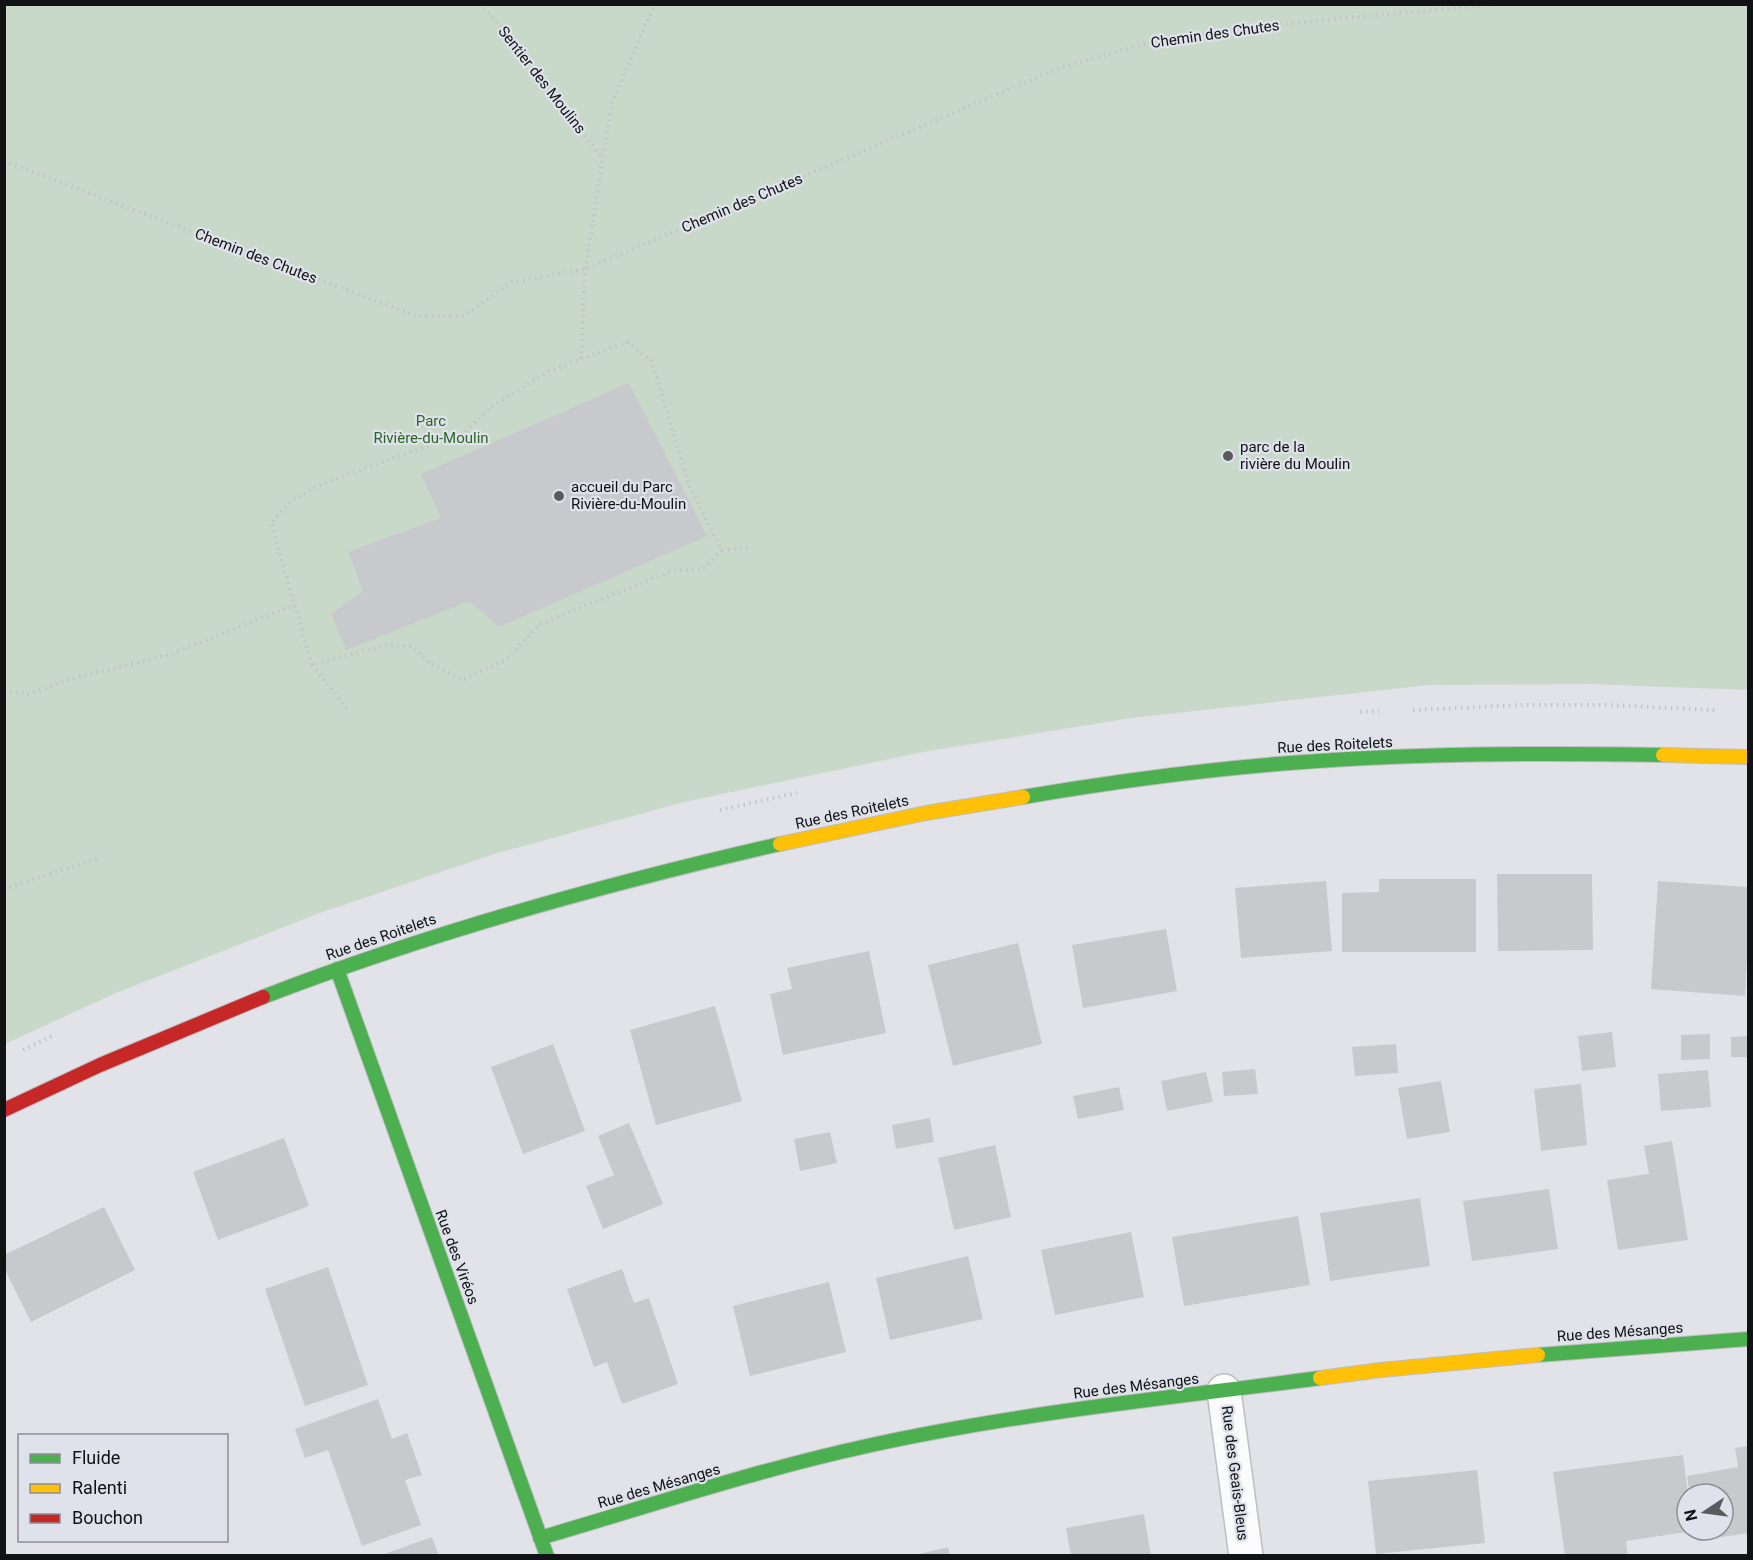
<svg xmlns="http://www.w3.org/2000/svg" width="1753" height="1560" viewBox="0 0 1753 1560" font-family="Roboto,sans-serif">
  <style>
    .green { fill: #c8d9c9 }
    .building { fill: #c8c9cc }
    .lines { fill: none; stroke-linecap: round; stroke-linejoin: round }
    .street-casing { stroke: #bdbec1; stroke-width: 36 }
    .fast-casing { stroke: #bdbec1; stroke-width: 16 }
    .slow-casing { stroke: #bdbec1; stroke-width: 16 }
    .jam-casing { stroke: #bdbec1; stroke-width: 16 }
    .path { stroke: #c4c4c6; stroke-width: 4; stroke-dasharray: 1.5 4.5; stroke-linecap: butt }
    .street { stroke: #fbfbfc; stroke-width: 33 }
    .fast { stroke: #4caf50; stroke-width: 14 }
    .slow { stroke: #ffc107; stroke-width: 14 }
    .jam { stroke: #c62828; stroke-width: 14 }
    .poi-dot { fill: #5a5b5e; stroke: #dfe2eb; stroke-width: 2 }
    .labels { text-anchor: middle; dominant-baseline: central; stroke-width: 4.5; stroke-linejoin: round; paint-order: stroke }
    .street-label { font-size: 15px; fill: #101214; stroke: #dfe2eb }
    .park-label { font-size: 15px; fill: #296725; stroke: #dfe2eb }
    .poi-label { font-size: 15px; fill: #101214; stroke: #dfe2eb; text-anchor: start }
  </style>
  <rect width="100%" height="100%" fill="#e2e3e8"/>
  <!-- green -->
  <path class="green" d="M4 5H1748V690L1590 684 1429 685 1131 718 923 752 684 802 494 854 317 914 116 993 5 1044Z"/>
  <!-- building -->
  <path class="building" d="M629 383 707 536 499 627 469 601 346 650 331 614 363 591 348 552 441 518 421 474Z
    M1497 874H1592L1593 950 1498 951Z
    M1379 879H1476V952H1342V893L1379 892Z
    M1326 881 1332 951 1241 958 1235 888Z
    M1658 881 1748 887V940L1745 996 1651 989Z
    M1166 929 1177 991 1083 1008 1072 945Z
    M1018 943 1042 1044 953 1066 928 965Z
    M869 951 886 1033 783 1055 770 994 792 989 787 968Z
    M715 1006 742 1101 656 1125 630 1030Z
    M1612 1032 1616 1067 1582 1071 1578 1036Z
    M1710 1034V1059L1681 1060V1035Z
    M1748 1036V1057H1731V1037Z
    M553 1044 585 1131 523 1154 491 1067Z
    M1396 1044 1398 1073 1355 1076 1352 1047Z
    M1255 1069 1258 1094 1224 1096 1222 1072Z
    M1708 1070 1711 1107 1661 1111 1658 1074Z
    M1206 1072 1213 1102 1167 1111 1161 1081Z
    M1441 1081 1450 1132 1407 1139 1398 1088Z
    M1581 1084 1587 1145 1541 1151 1534 1089Z
    M1119 1087 1124 1110 1078 1119 1073 1096Z
    M930 1118 934 1142 896 1149 892 1125Z
    M629 1123 663 1204 603 1229 586 1186 614 1175 598 1136Z
    M830 1132 837 1163 800 1171 794 1139Z
    M284 1138 309 1206 218 1240 193 1172Z
    M1672 1141 1688 1240 1618 1250 1607 1180 1649 1174 1644 1146Z
    M995 1145 1011 1217 954 1230 938 1158Z
    M1549 1189 1558 1249 1472 1261 1463 1201Z
    M1420 1198 1430 1266 1330 1281 1320 1213Z
    M104 1207 135 1270 31 1322 4 1268V1255Z
    M1298 1216 1310 1285 1184 1306 1172 1237Z
    M1131 1232 1144 1297 1055 1315 1041 1250Z
    M968 1256 983 1319 890 1340 876 1278Z
    M328 1267 368 1385 305 1406 265 1289Z
    M622 1269 634 1303 649 1298 678 1384 622 1404 607 1362 594 1367 567 1289Z
    M829 1282 846 1352 750 1376 733 1306Z
    M378 1399 392 1439 407 1433 422 1475 405 1480 421 1525 362 1546 328 1450 305 1458 295 1429Z
    M1748 1446V1533L1697 1541 1696 1530H1723V1494H1690L1687 1476 1738 1467 1735 1448Z
    M1683 1455 1688 1494 1687 1530 1693 1531 1626 1541 1628 1556H1565L1553 1472Z
    M1477 1470 1485 1543 1376 1554 1368 1481Z
    M1144 1514 1151 1556H1071L1066 1528Z
    M432 1537 439 1556H382V1555Z
    M948 1547 950 1556H915V1555Z"/>
  <g class="lines">
    <defs>
      <path id="street" d="M1224 1391 1246 1556"/>
      <path id="fast" d="M1023 797C1111 782 1200 770 1290 763 1414 753 1539 753 1663 755
        M337 969 547 1556
        M263 997C431 932 605 884 780 844
        M1538 1355 1748 1339
        M540 1538C649 1506 757 1470 867 1446 1016 1413 1169 1398 1320 1378"/>
      <path id="slow" d="M1663 755 1748 757
        M780 844 926 813 1023 797
        M1320 1378 1381 1370 1538 1355"/>
      <path id="jam" d="M4 1110 100 1065 263 997"/>
    </defs>
    <!-- street casing -->
    <use href="#street" class="street-casing"/>
    <!-- fast casing -->
    <use href="#fast" class="fast-casing"/>
    <!-- slow casing -->
    <use href="#slow" class="slow-casing"/>
    <!-- jam casing -->
    <use href="#jam" class="jam-casing"/>
    <!-- path -->
    <path class="path" d="M480 4 512 38 601 157
      M4 161 416 316H463L512 282 585 269 1059 68 1158 40 1280 24 1500 4
      M627 342 652 361 688 483 722 550 703 569 672 571 540 624 506 660 462 680 429 663 412 646 384 645 312 665 271 523 291 501 322 484 466 432 493 406 547 372Z
      M581 359 585 269 612 102 655 4
      M722 550 749 548
      M312 665 347 708
      M4 691 30 694 71 679 168 655 295 605
      M1413 710 1521 705H1606L1715 710
      M1360 712 1379 711
      M720 810 797 793
      M4 889 97 859
      M23 1050 54 1035"/>
    <!-- street -->
    <use href="#street" class="street"/>
    <!-- fast -->
    <use href="#fast" class="fast"/>
    <!-- slow -->
    <use href="#slow" class="slow"/>
    <!-- jam -->
    <use href="#jam" class="jam"/>
  </g>
  <!-- markers -->
  <g class="poi-dot">
    <circle cx="1228" cy="456" r="6"/>
    <circle cx="559" cy="496" r="6"/>
  </g>
  <g class="labels">
    <!-- street labels -->
    <g class="street-label">
      <text transform="translate(1215 34) rotate(-8)">Chemin des Chutes</text>
      <text transform="translate(542 80) rotate(52)">Sentier des Moulins</text>
      <text transform="translate(742 203) rotate(-23)">Chemin des Chutes</text>
      <text transform="translate(256 256) rotate(21)">Chemin des Chutes</text>
      <text transform="translate(1335 745) rotate(-3)">Rue des Roitelets</text>
      <text transform="translate(852 812) rotate(-12)">Rue des Roitelets</text>
      <text transform="translate(381 937) rotate(-19)">Rue des Roitelets</text>
      <text transform="translate(457 1257) rotate(70)">Rue des Viréos</text>
      <text transform="translate(1620 1332) rotate(-4)">Rue des Mésanges</text>
      <text transform="translate(1136 1386) rotate(-7)">Rue des Mésanges</text>
      <text transform="translate(1235 1473) rotate(83)">Rue des Geais-Bleus</text>
      <text transform="translate(659 1486) rotate(-16)">Rue des Mésanges</text>
    </g>
    <!-- park labels -->
    <g class="park-label">
      <text x="431" y="421">Parc<tspan x="431" dy="17">Rivière-du-Moulin</tspan></text>
    </g>
    <!-- poi labels -->
    <g class="poi-label">
      <text x="1240" y="447">parc de la<tspan x="1240" dy="17">rivière du Moulin</tspan></text>
      <text x="571" y="487">accueil du Parc<tspan x="571" dy="17">Rivière-du-Moulin</tspan></text>
    </g>
  </g>
  <!-- border -->
  <rect width="1753" height="1560" fill="none" stroke="#101214" stroke-width="12"/>
  <!-- legend -->
  <rect x="18" y="1434" width="210" height="108" fill="#dfe2eb" stroke="#8c8f95" stroke-width="1.5"/>
  <rect x="30" y="1454" width="30" height="9" fill="#4caf50" stroke="#8c8f95" stroke-width="1.5"/>
  <text x="72" y="1464" font-size="18" fill="#101214">Fluide</text>
  <rect x="30" y="1484" width="30" height="9" fill="#ffc107" stroke="#8c8f95" stroke-width="1.5"/>
  <text x="72" y="1494" font-size="18" fill="#101214">Ralenti</text>
  <rect x="30" y="1514" width="30" height="9" fill="#c62828" stroke="#8c8f95" stroke-width="1.5"/>
  <text x="72" y="1524" font-size="18" fill="#101214">Bouchon</text>
  <!-- north arrow -->
  <g transform="translate(1705 1512) rotate(257)"><circle r="28" fill="#dfe2eb" stroke="#8c8f95" stroke-width="1.5"/>
  <path d="M0-4.5L10 22L0 15L-10 22Z" fill="#5a5b5e"/>
  <text y="-9" font-size="16" font-weight="bold" text-anchor="middle" fill="#101214">N</text>
  </g>
</svg>
